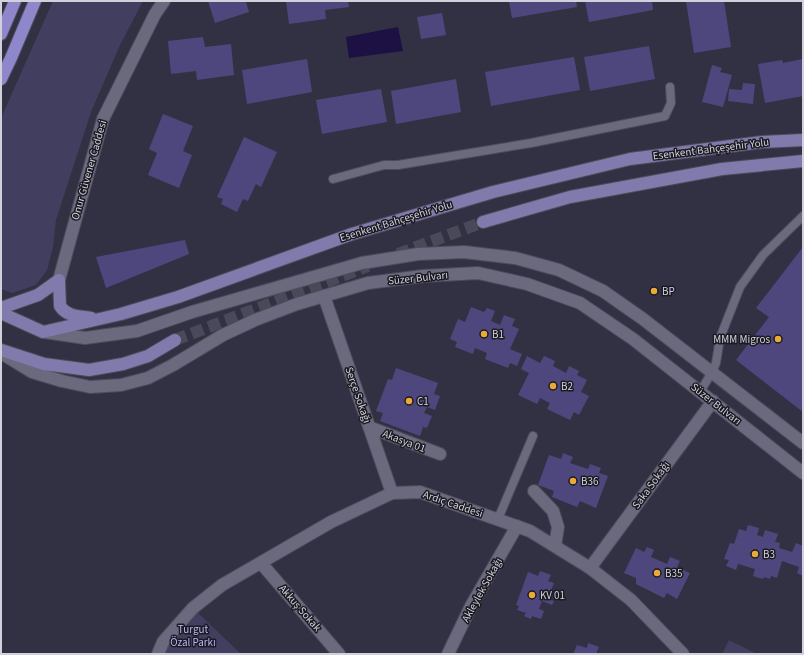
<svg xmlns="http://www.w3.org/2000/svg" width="804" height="655" viewBox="0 0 804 655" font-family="'Source Sans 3',sans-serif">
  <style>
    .green { fill: #413e60 }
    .water { fill: #1c1142 }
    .building { fill: #4e477d }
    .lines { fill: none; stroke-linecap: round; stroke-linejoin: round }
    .primary-tunnel { stroke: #4a495a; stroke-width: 12; stroke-dasharray: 12 6; stroke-linecap: butt }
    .lane-casing { stroke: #4d4c5b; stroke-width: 10 }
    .street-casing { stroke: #4d4c5b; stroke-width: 14 }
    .secondary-casing { stroke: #4d4c5b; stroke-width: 14 }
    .primary-casing { stroke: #4d4c5b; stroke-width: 14 }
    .highway-casing { stroke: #4d4c5b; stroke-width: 14 }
    .lane { stroke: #6a697d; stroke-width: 8 }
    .street { stroke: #6a697d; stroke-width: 12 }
    .secondary { stroke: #6a697d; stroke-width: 12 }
    .primary { stroke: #807bac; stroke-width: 12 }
    .highway { stroke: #8e87cb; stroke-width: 12 }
    .poi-dot { fill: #eaaa38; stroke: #1b1a22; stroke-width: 1.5 }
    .labels { text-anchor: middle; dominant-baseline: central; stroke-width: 3; stroke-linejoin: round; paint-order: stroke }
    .street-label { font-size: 11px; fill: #d1d0db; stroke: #1b1a22 }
    .poi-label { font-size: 11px; fill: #d1d0db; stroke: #1b1a22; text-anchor: start }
    .park-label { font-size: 11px; fill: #bbb6f9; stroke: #1b1a22 }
  </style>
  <rect width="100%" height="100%" fill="#323143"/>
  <!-- green -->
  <path class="green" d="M53 1H143L120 45 91 112 56 220 53 247 47 270 36 285 12 293 1 289V118Z
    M193 608 241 654H158Z
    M729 640 757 654H722Z"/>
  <!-- water -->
  <path class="water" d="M398 27 403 51 349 58 346 37Z"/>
  <!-- building -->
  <path class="building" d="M208 1H249L246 2 249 12 215 23Z
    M286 1H348L349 7 325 10 326 19 289 24Z
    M509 1H576L577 7 512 18Z
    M585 1H652L653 10 589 22Z
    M686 1H724L731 47 694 53Z
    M442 13 446 35 421 39 417 17Z
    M203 37 205 47 231 44 234 75 197 80 196 71 171 74 168 41Z
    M649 46 655 79 590 91 584 57Z
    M574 57 580 90 491 106 485 72Z
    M307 59 312 92 247 104 242 70Z
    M803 59V96L765 103 758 64 782 60 783 63Z
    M712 65 722 68 720 72 732 75 723 107 702 102Z
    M456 79 461 112 396 124 391 91Z
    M743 83 755 84 753 104 728 101 729 89 742 90Z
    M381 89 387 122 322 134 316 100Z
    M163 114 193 126 183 151 192 155 179 188 148 175 157 153 149 149Z
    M244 137 277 152 261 187 256 184 248 201 243 199 237 212 221 204 223 199 217 197Z
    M185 240 189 254 106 288 96 257Z
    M803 247V412L736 360 769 317 756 308Z
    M471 307 484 312 487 308 495 311 491 321 500 325 504 315 515 319 512 326 519 329 510 349 522 354 517 366 510 363 508 368 485 359 487 353 475 348 473 354 455 347 457 342 450 339 458 319 465 322Z
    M527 356 540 363 544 356 555 361 553 366 566 373 569 366 579 371 577 375 587 380 581 392 589 396 579 415 574 412 570 420 547 409 550 403 540 398 537 404 518 395 529 373 521 369Z
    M396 368 438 383 434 394 440 396 435 410 427 407 424 413 432 416 427 428 423 427 420 436 380 421 383 413 376 411 388 379 392 380Z
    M563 453 573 457 570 463 588 469 590 464 601 468 599 473 608 476 596 508 580 501 577 507 552 497 554 491 538 485 549 455 561 459Z
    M748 525 759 528 757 535 763 537 765 530 778 534 775 542 780 543 779 548 792 552 796 543 803 546V576L797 573 799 567 782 561 777 578 771 576 770 579 764 577 763 579 753 576 755 569 738 564 736 570 726 566 729 560 724 559 730 543 734 544 739 529 746 531Z
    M647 547 654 550 651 557 667 564 670 557 680 561 677 567 690 573 677 599 667 593 664 598 636 584V578L624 573 636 548 644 552Z
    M540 571 551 575 548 581 554 583 550 593 546 592 544 597 554 601 552 605 542 601 539 609 544 611 541 619 532 616 531 619 524 616 526 613 517 610 519 606 516 605 528 572 538 576Z
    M588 643 599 647 596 654H573L577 645 587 648Z"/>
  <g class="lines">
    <!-- primary-tunnel -->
    <path class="primary-tunnel" d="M398 254 483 222
      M175 340 368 266"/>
    <defs>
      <path id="lane" d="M333 179 384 165H398L531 143 665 116 671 103 670 87
        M700 392 712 372 716 363 720 338 740 287 763 255 803 216
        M498 519 533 436"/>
      <path id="street" d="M324 296 392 493
        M369 427 440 454
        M534 491 553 511 558 527 555 546
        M261 563 339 654
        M590 568 713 401
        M448 654 471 606 517 526"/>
      <path id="secondary" d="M59 280 103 119 155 14 164 1
        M44 332 85 338 137 331 192 312 362 263 418 254 464 252 515 258 559 270 603 291 643 319 803 443
        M1 353 32 372 62 381 90 387 121 385 148 378 173 365 223 335 255 320 297 304 368 283 423 276 478 273 527 284 580 303 633 339 803 473
        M158 654 163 642 193 608 222 585 331 522 392 493 420 492 530 531 590 568 631 600 683 654"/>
      <path id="primary" d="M483 222 570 197 722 169 803 161
        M59 280 60 306C67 317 80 316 91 318
        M1 308 38 295 59 280
        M1 313 43 332 121 314 178 297 352 234 493 192 630 159 762 142 803 140
        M1 350 44 364 89 370 123 364 148 356 175 340"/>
      <path id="highway" d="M1 34 15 1
        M1 79 11 58 35 1"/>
    </defs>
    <!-- lane casing -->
    <use href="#lane" class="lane-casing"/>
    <!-- street casing -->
    <use href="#street" class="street-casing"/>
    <!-- secondary casing -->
    <use href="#secondary" class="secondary-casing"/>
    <!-- primary casing -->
    <use href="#primary" class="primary-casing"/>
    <!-- highway casing -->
    <use href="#highway" class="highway-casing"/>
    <!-- lane -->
    <use href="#lane" class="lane"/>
    <!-- street -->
    <use href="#street" class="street"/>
    <!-- secondary -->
    <use href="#secondary" class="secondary"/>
    <!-- primary -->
    <use href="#primary" class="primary"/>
    <!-- highway -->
    <use href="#highway" class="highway"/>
  </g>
  <!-- markers -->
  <g class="poi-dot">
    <circle cx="654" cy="291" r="4"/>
    <circle cx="484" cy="334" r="4"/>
    <circle cx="778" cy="339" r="4"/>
    <circle cx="553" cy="386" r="4"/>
    <circle cx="409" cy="401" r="4"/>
    <circle cx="573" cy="481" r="4"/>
    <circle cx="755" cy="554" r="4"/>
    <circle cx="657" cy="573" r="4"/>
    <circle cx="532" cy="595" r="4"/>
  </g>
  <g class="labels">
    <!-- street labels -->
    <g class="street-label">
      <text transform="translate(711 149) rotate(-7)">Esenkent Bahçeşehir Yolu</text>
      <text transform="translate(89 170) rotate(-74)">Onur Güvener Caddesi</text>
      <text transform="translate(396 221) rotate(-17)">Esenkent Bahçeşehir Yolu</text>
      <text transform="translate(418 278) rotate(-6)">Süzer Bulvarı</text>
      <text transform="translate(358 395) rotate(71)">Serçe Sokağı</text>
      <text transform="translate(716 404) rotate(38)">Süzer Bulvarı</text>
      <text transform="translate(404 441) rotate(21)">Akasya 01</text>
      <text transform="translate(651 485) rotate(-54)">Saka Sokağı</text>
      <text transform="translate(453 504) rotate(19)">Ardıç Caddesi</text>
      <text transform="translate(482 590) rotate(-61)">Akleylek Sokağı</text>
      <text transform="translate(300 608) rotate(49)">Akkuş Sokak</text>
    </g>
    <!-- poi labels -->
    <g class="poi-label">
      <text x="662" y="291">BP</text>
      <text x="492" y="334">B1</text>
      <text x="770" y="339" text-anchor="end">MMM Migros</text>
      <text x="561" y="386">B2</text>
      <text x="417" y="401">C1</text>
      <text x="581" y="481">B36</text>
      <text x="763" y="554">B3</text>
      <text x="665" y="573">B35</text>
      <text x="540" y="595">KV 01</text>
    </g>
    <!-- park labels -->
    <g class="park-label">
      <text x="193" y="629">Turgut<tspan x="193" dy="13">Özal Parkı</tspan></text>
    </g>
  </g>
  <!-- border -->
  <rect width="804" height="655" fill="none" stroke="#d1d0db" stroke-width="4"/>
</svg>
